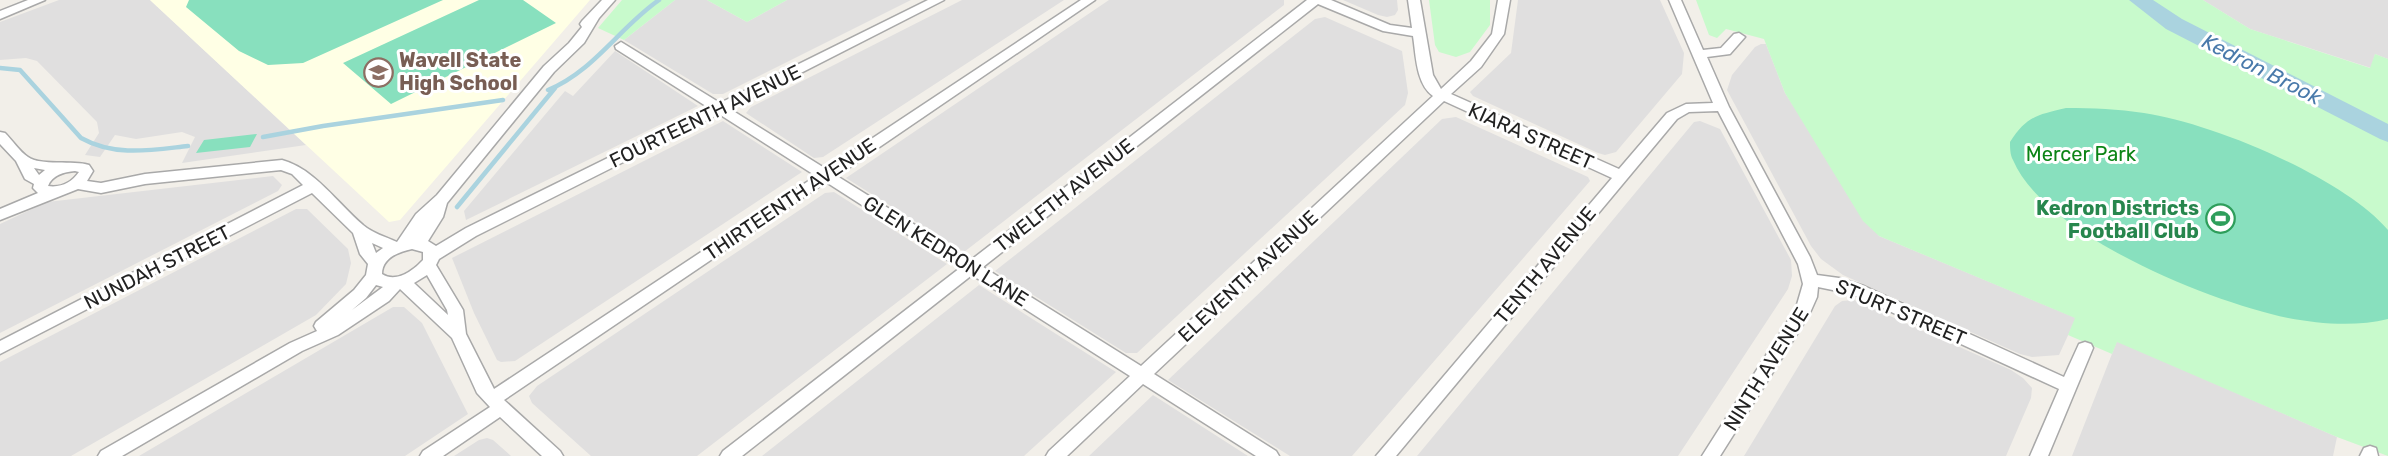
<svg xmlns="http://www.w3.org/2000/svg" width="2388" height="456" viewBox="0 0 2388 456" font-family="Rubik,sans-serif">
  <style>
    .residential { fill: #e0dfdf }
    .education { fill: #ffffe5 }
    .park { fill: #c8facc }
    .pitch { fill: #88e0be }
    .lines { fill: none; stroke-linecap: round; stroke-linejoin: round }
    .stream { stroke: #aad3df; stroke-width: 4.5 }
    .river { fill: #aad3df; fill-rule: evenodd }
    .minor-casing { stroke: #a9a9a9; stroke-width: 3 }
    .minor { fill: #fff; fill-rule: evenodd }
    .labels { text-anchor: middle; dominant-baseline: central; stroke-width: 6; stroke-linejoin: round; paint-order: stroke }
    .education-label { font-size: 20px; font-weight: bold; fill: #785e54; stroke: #fff; text-anchor: start }
    .street-label { font-size: 20px; fill: #222; stroke: #fff }
    .park-label { font-size: 20px; fill: #0c8416; stroke: #fff }
    .leisure-label { font-size: 20px; font-weight: bold; fill: #27864d; stroke: #fff; text-anchor: end }
    .water-label { font-size: 21px; font-style: italic; fill: #4a7aab; stroke: #fff }
  </style>
  <rect width="100%" height="100%" fill="#f2efe9"/>
  <!-- residential -->
  <path class="residential" d="M59 0H150L306 145 182 163 195 137 182 132 136 139 115 135 100 157 85 155 99 133 97 122 37 61 26 58 0 60V22Z
    M675 0H707L747 22 787 0H911L723 94H713L624 40Z
    M962 0H1064L823 157 814 158 746 113 751 107Z
    M1109 0H1284V5L964 252 846 178Z
    M1343 0H1397L1398 10 1395 15 1387 17 1378 15Z
    M1518 0H1660L1684 53 1682 74 1616 152 1605 155 1598 153 1473 96 1470 92 1511 53Z
    M2203 0H2388V59L2375 54 2371 68 2250 29Z
    M1325 17 1402 51 1408 93 1405 105 1137 353H1126L995 271 1315 19Z
    M1761 44H1766L1785 93 1879 236 2076 318 2059 355 2032 357 2020 354 1843 275 1821 259 1811 246 1727 90 1732 75 1755 47Z
    M615 51 698 106 466 220 464 211 565 91 573 96Z
    M1456 117 1588 177 1590 181 1352 456H1290L1168 380 1442 119Z
    M723 121 802 172 515 361 501 362 497 360 474 313 452 258Z
    M1700 121 1720 129 1791 260 1792 276 1788 289 1678 456H1417L1694 122Z
    M273 176 282 185 278 191 0 333V224L47 202Z
    M834 192 947 264 697 456H591L532 403 529 396 537 386 825 193Z
    M296 209H307L348 249 351 263 346 284 316 315 71 456H0V362Z
    M979 285 1116 372 1024 456H762Z
    M1854 300 2011 370 2023 378 2032 388 2031 398 2006 456H1744L1835 306 1842 301Z
    M393 307H404L422 323 468 414 405 456H139Z
    M2117 341 2337 437 2333 456H2072Z
    M1153 395 1248 456H1089Z
    M487 438 493 440 511 456H454L479 440Z"/>
  <!-- education -->
  <path class="education" d="M150 0H590L400 220 389 222Z"/>
  <!-- park -->
  <path class="park" d="M622 0H675L624 40 598 28Z
    M707 0H787L747 22Z
    M1429 0H1490V25L1470 52 1456 57 1439 52 1435 45Z
    M1696 0H2203L2250 29 2370 68 2375 54 2388 59V456L2337 437 2117 342 2112 354 2068 335 2075 318 1879 236 1863 221 1785 93 1764 39 1726 29 1717 38 1709 35Z"/>
  <!-- pitch -->
  <path class="pitch" d="M189 0H443L303 63 268 65 239 51 186 7Z
    M479 0H523L556 23 391 104 343 63Z
    M2066 108C2093 108 2118 109 2144 113 2212 123 2343 177 2388 230V319C2356 327 2320 324 2288 318 2211 302 2045 236 2013 160 2010 155 2010 147 2010 142 2027 116 2037 115 2066 108Z
    M257 134 250 147 196 153 204 140Z"/>
  <g class="lines">
    <!-- stream -->
    <path class="stream" d="M0 68 20 70 81 138C115 157 151 150 188 146
      M548 90C594 71 619 28 659 0
      M263 137 323 126 503 100
      M457 207 555 88"/>
    <!-- river -->
    <path class="river" d="M2129 0H2153L2182 19 2388 124V142L2380 139 2166 29Z"/>
    <defs>
      <path id="minor" d="M28 0H45L0 19V11Z
        M602 0H615L599 18 584 43 554 72 447 203 443 217 428 241 436 246 466 228 709 108 616 49 615 46 621 42 720 103 928 0H944L730 109 826 169 1081 0H1095L837 176 971 260 1307 0H1331L1390 25 1412 28 1408 0H1420L1433 75 1441 89 1471 61 1492 34 1498 0H1510L1504 34 1481 67 1451 94 1619 169 1667 113 1686 104 1713 103 1669 0H1681L1703 50 1721 48 1734 34 1739 33 1745 37 1730 54 1707 57 1729 107 1810 257 1817 275 1839 278 1864 286 2064 377 2079 344 2085 342 2091 344 2093 348 2048 456H2030L2059 389 1852 294 1818 287 1817 297 1809 315 1720 456H1702L1796 308 1803 284 1798 264 1718 111 1689 112 1677 119 1396 456H1376L1612 178 1444 101 1154 374 1276 451 1279 456H1256L1143 384 1067 456H1046L1049 451 1130 376 972 275 742 456H720L723 451 960 268 826 182 504 400 560 451 563 456H542L500 417 443 456H420L423 451 490 407 477 393 452 338 400 289 389 301 338 335 302 351 122 456H98L101 451 290 343 317 331 314 326 316 322 354 290 366 275 368 264 360 254 353 233 312 193 0 354V341L303 185 292 174 281 170 145 184 101 193 78 189 0 220V209L38 193 33 188 34 184 25 179 16 161 0 144V132L5 133C12 140 20 152 28 157 40 166 74 160 89 165L93 171 87 181 101 183 145 174 282 160C315 169 337 203 363 225 372 233 386 237 397 242L416 214 437 195 544 66 569 43 582 27 580 24 582 21ZM1318 4 1383 31 1413 36C1416 55 1416 84 1433 96L1141 366 983 267ZM719 114 816 176 494 389 466 334 463 310 436 265 439 259 476 236ZM34 168 45 170 39 175ZM75 171 79 172C72 182 61 188 48 186 52 175 64 172 75 171ZM372 243 383 248 376 253ZM412 249 423 252V260C413 271 396 283 382 274 382 258 398 252 412 249ZM427 275 447 310 448 315 414 283ZM376 285 383 287 352 310 366 298Z
        M2370 446 2376 448 2378 456H2360L2364 448Z"/>
    </defs>
    <!-- minor casing -->
    <use href="#minor" class="minor-casing"/>
    <!-- minor -->
    <use href="#minor" class="minor"/>
  </g>
  <!-- icons -->
  <defs>
    <symbol id="school-ring" viewBox="-11 -11 22 22"><circle r="9.5" fill="#fff" stroke="#8d6e63" stroke-width="1.5"/><path d="M0-5L7-2L0 1L-7-2ZM-4 1L0 2.5L4 1V4Q0 6-4 4Z" fill="#8d6e63"/></symbol>
    <symbol id="stadium-ring" viewBox="-11 -11 22 22"><circle r="9.5" fill="#fff" stroke="#2e9e5b" stroke-width="1.5"/><path d="M0-5a6.5 5 0 1 0 0 10a6.5 5 0 1 0 0-10ZM-3.5-1.8h7v3.6h-7Z" fill="#2e9e5b"/></symbol>
  </defs>
  <g fill-rule="evenodd">
    <use href="#school-ring" x="362" y="56" width="33" height="33"/>
    <use href="#stadium-ring" x="2204" y="202" width="33" height="33"/>
  </g>
  <g class="labels">
    <!-- education labels -->
    <g class="education-label">
      <text x="399" y="60">Wavell State<tspan x="399" dy="23">High School</tspan></text>
    </g>
    <!-- street labels -->
    <g class="street-label">
      <text transform="translate(705 116) rotate(-26)">FOURTEENTH AVENUE</text>
      <text transform="translate(1531 136) rotate(24)">KIARA STREET</text>
      <text transform="translate(1064 195) rotate(-38)">TWELFTH AVENUE</text>
      <text transform="translate(790 199) rotate(-34)">THIRTEENTH AVENUE</text>
      <text transform="translate(946 251) rotate(32)">GLEN KEDRON LANE</text>
      <text transform="translate(1545 265) rotate(-50)">TENTH AVENUE</text>
      <text transform="translate(157 267) rotate(-27)">NUNDAH STREET</text>
      <text transform="translate(1248 276) rotate(-43)">ELEVENTH AVENUE</text>
      <text transform="translate(1901 312) rotate(23)">STURT STREET</text>
      <text transform="translate(1766 369) rotate(-58)">NINTH AVENUE</text>
    </g>
    <!-- park labels -->
    <g class="park-label">
      <text x="2081" y="154">Mercer Park</text>
    </g>
    <!-- leisure labels -->
    <g class="leisure-label">
      <text x="2199" y="208">Kedron Districts<tspan x="2199" dy="23">Football Club</tspan></text>
    </g>
    <!-- water labels -->
    <g class="water-label">
      <text transform="translate(2262 69) rotate(27)">Kedron Brook</text>
    </g>
  </g>
</svg>
